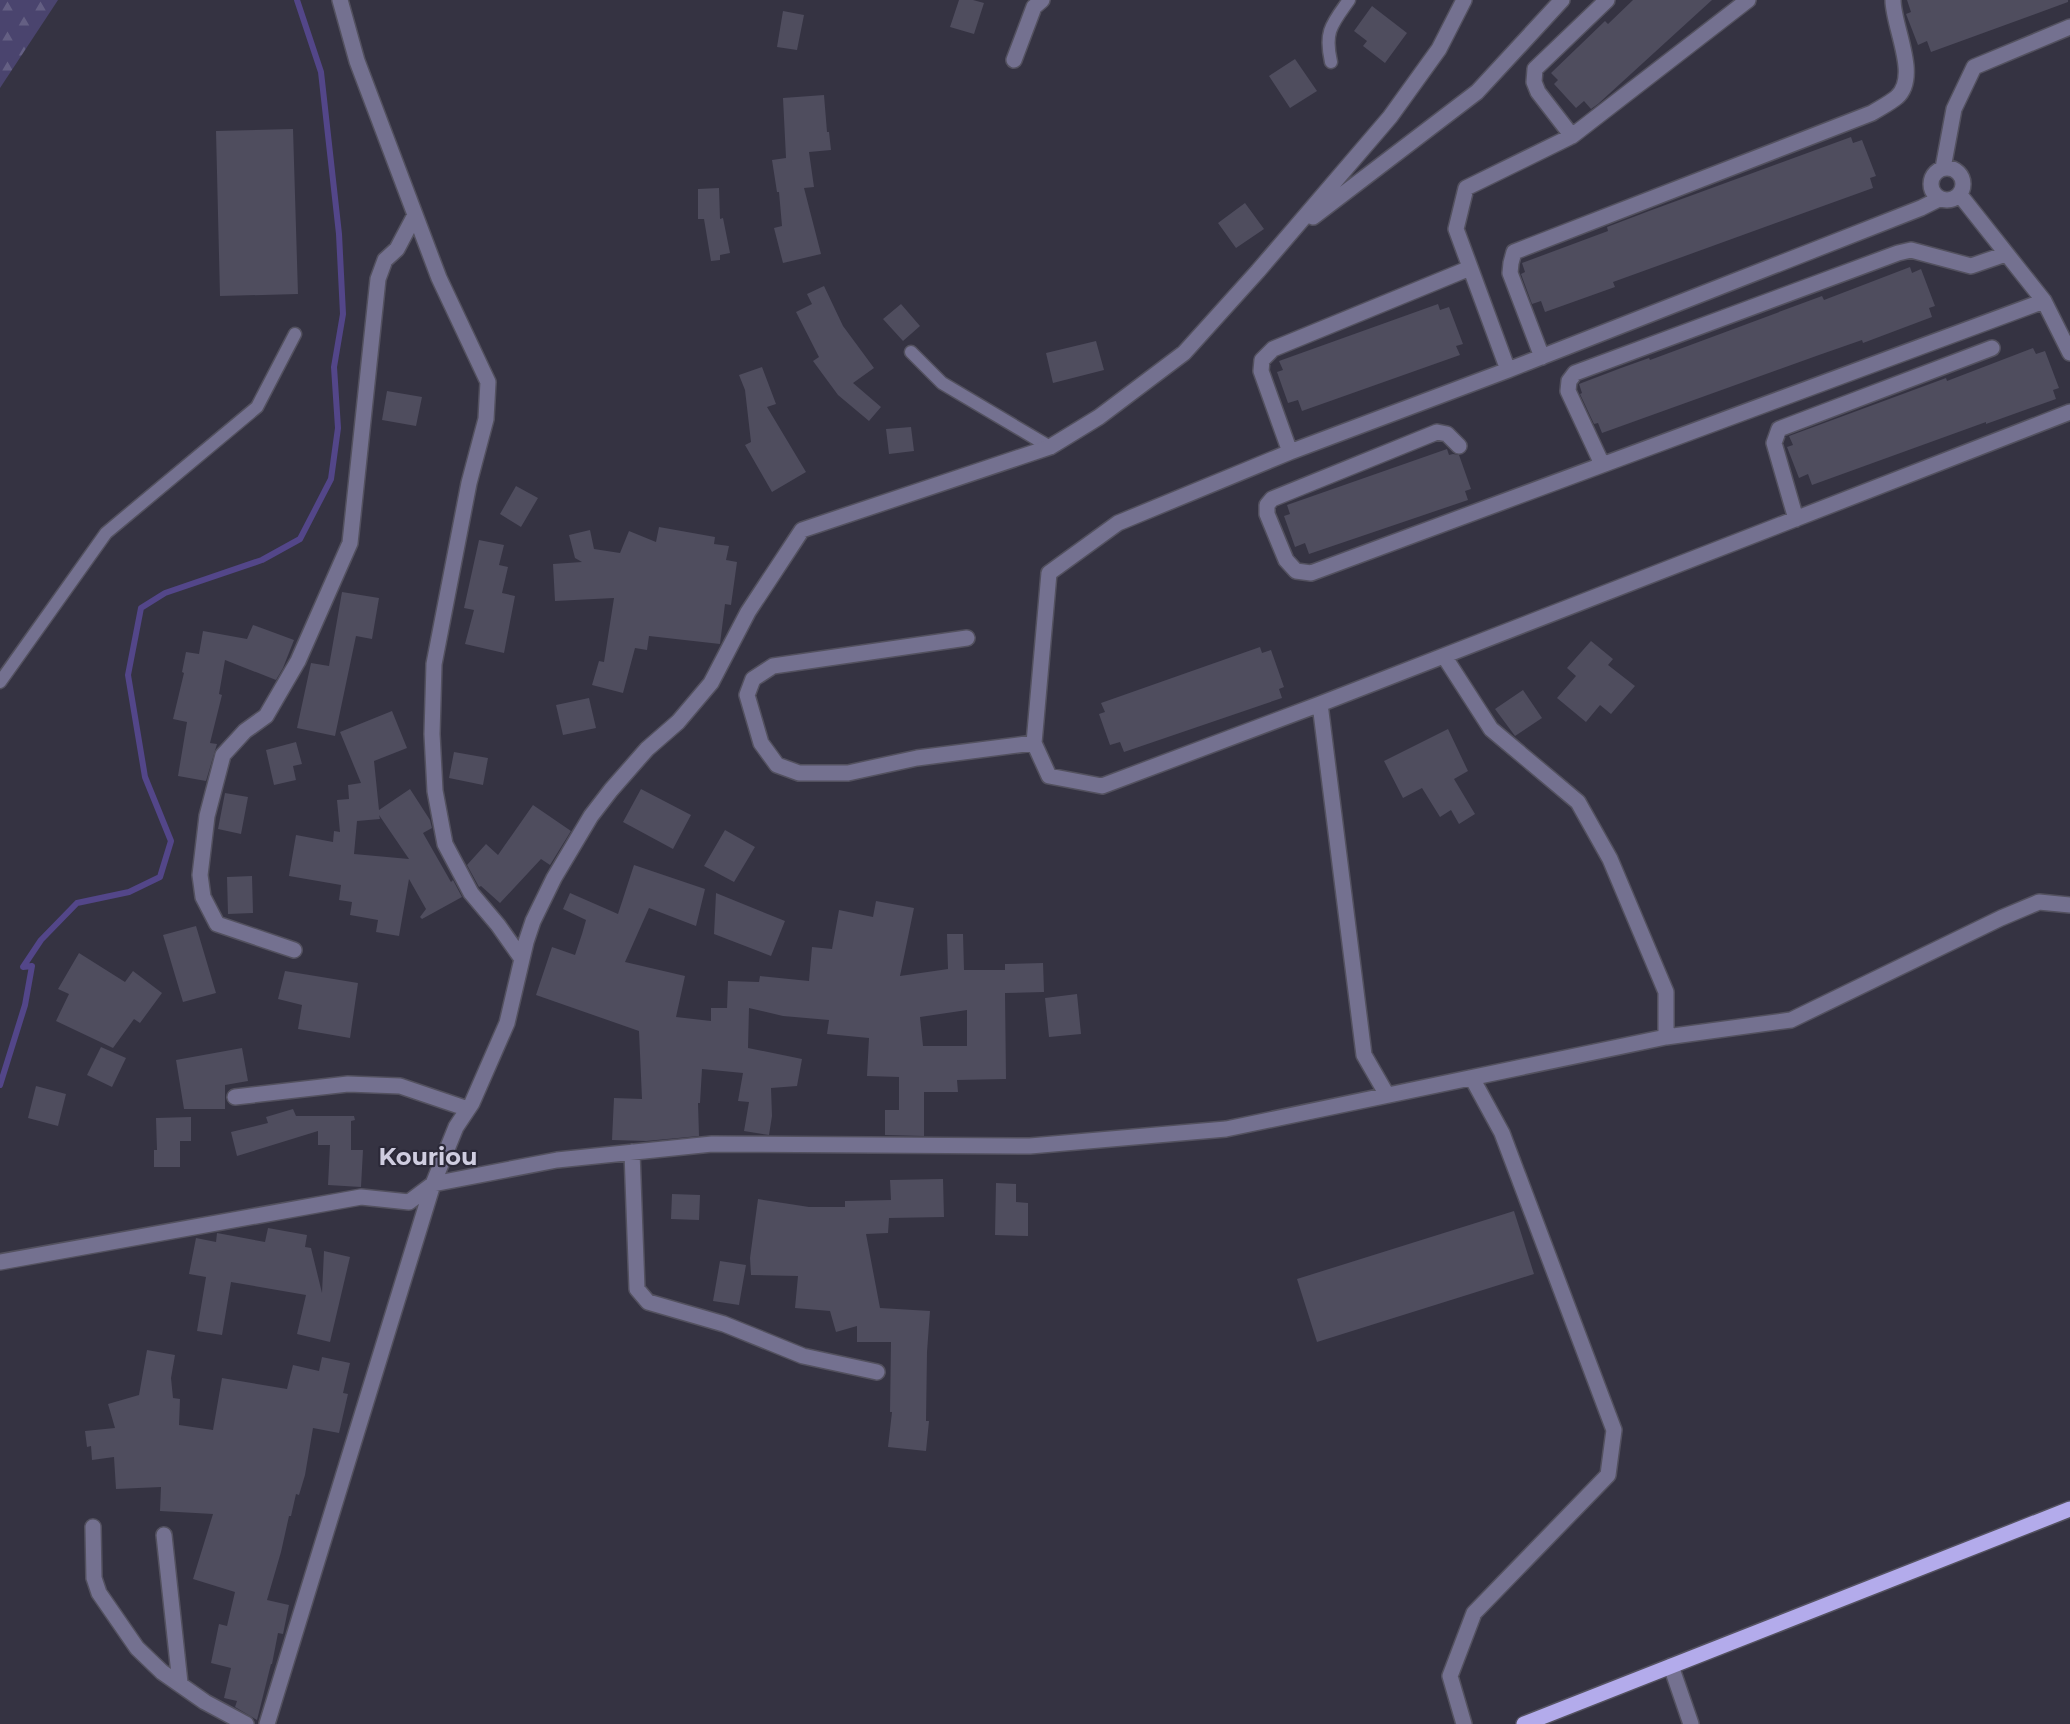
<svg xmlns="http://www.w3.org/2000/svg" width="2070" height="1724" viewBox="0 0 2070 1724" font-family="Montserrat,sans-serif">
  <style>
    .forest { fill: url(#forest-firs) }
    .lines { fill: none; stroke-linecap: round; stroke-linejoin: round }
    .stream { stroke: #534689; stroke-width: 6 }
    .building { fill: #4f4d5e; fill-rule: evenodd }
    .service-casing { stroke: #53515f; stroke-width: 15 }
    .minor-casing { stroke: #53515f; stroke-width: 18 }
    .primary-casing { stroke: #53515f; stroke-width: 18 }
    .service { stroke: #747190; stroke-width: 12 }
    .minor { stroke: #747190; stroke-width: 15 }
    .primary { stroke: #b3abeb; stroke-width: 15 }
    .labels { text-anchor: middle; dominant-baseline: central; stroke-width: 4.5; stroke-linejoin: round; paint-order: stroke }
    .district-label { font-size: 24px; font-weight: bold; fill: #cfcde0; stroke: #2b2938 }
  </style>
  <defs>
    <pattern id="forest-firs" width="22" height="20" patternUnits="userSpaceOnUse" patternTransform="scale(1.5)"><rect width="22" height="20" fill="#4a446e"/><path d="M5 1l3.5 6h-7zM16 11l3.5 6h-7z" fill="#645f83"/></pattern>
  </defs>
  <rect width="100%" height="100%" fill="#353342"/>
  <!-- forest -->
  <path class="forest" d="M0 0H58L0 88Z"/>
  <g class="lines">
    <!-- stream -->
    <path class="stream" d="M0 1085 25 1005 32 966 23 967 41 940 77 903 129 892 160 877 171 841 145 777 128 675 141 608 165 593 262 560 300 539 331 479 338 428 334 367 343 314 339 234 321 72 297 0"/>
  </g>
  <!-- building -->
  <path class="building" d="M959 0H973L984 3 974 34 950 27Z
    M1633 0H1712L1598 104 1591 109 1584 101 1576 108 1554 84 1558 80 1551 73 1605 21 1608 24Z
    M1907 0H2068V2L1931 52 1927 41 1918 45 1906 14 1911 12Z
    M1372 6 1407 33 1385 63 1363 46 1367 41 1354 31Z
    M783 11 804 15 797 50 777 47Z
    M1295 59 1317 91 1290 108 1269 76Z
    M824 95 827 132H829L831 150 809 152 814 187 804 188 821 254 783 263 774 228 782 226 779 192H777L772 160 786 158 783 98Z
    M293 129 298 294 220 296 216 131Z
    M1851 137 1853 143 1862 140 1876 176 1870 178 1873 188 1613 282 1615 287 1545 312 1541 301 1532 304 1521 274 1525 272 1522 263 1608 231 1607 227 1649 211Z
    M719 188 720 219 723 218 730 253 720 255V260L711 261 704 219H698V189Z
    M1245 203 1264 229 1236 248 1218 223Z
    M1910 267 1912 273 1921 269 1935 306 1929 308 1932 317 1863 343 1862 340 1819 355 1602 433 1598 423 1594 424 1580 394 1582 393 1579 384 1621 368 1649 358 1650 360 1822 296 1824 300Z
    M824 286 843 326 874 368 853 383 881 407 869 421 838 395 813 361 819 357 796 312 812 304 807 294Z
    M901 304 920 326 903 341 883 319Z
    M1438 304 1440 310 1449 307 1463 344 1456 346 1460 355 1302 411 1298 400 1288 403 1277 372 1283 370 1279 361Z
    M1096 341 1104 370 1053 383 1046 353Z
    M2033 348 2036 354 2045 351 2059 388 2053 390 2056 399 1986 424V422L1812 485 1808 474 1799 478 1787 447 1793 445 1789 436 1946 378 1947 381Z
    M762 367 776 404 767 407 806 472 772 492 745 445 751 442 745 390 739 375Z
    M387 391 422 397 416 426 382 420Z
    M911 427 914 451 889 454 886 429Z
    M1447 449 1449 455 1453 454 1459 455 1471 489 1465 491 1468 500 1309 554 1305 543 1295 547 1284 516 1290 514 1287 505Z
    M516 486 538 498 521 527 500 514Z
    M659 527 715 537 714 544 729 546 726 560 737 562 731 605 725 604 720 644 649 636 647 650 635 648 623 693 592 685 599 661 604 662 614 598 555 601 553 564 582 562 575 558 569 535 590 530 594 549 620 553 629 531 656 542Z
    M479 540 504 545 499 565 508 567 502 593 515 596 504 653 465 644 474 610 464 608Z
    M342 592 379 598 372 639 356 636 335 736 297 728 311 663 329 666Z
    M253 625 294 640 283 668 276 680 225 660 219 694 222 695 210 743 217 744 206 781 178 776 187 722 173 719 184 673 182 672 186 652 199 654 203 631 247 639Z
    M1591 641 1613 659 1608 665 1635 686 1611 714 1600 705 1586 722 1557 698 1576 676 1567 668Z
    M1260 647 1262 653 1271 650 1284 687 1279 689 1282 698 1124 752 1120 742 1110 745 1099 714 1105 712 1101 703Z
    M1523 690 1542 718 1515 736 1495 709Z
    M589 698 596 728 563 735 556 705Z
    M392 711 407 748 374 761 379 810 410 789 430 820 432 828 423 833 451 882 453 880 462 897 422 919 420 917 426 909 409 879 399 936 376 932 378 920 350 915 352 902 339 900 341 885 289 876 296 835 333 842 334 831 340 832 337 800 349 799 348 785 361 783 340 732ZM379 815 409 859 354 854 357 821 380 819Z
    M1448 729 1468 771 1454 779 1475 814 1459 824 1451 810 1440 817 1422 788 1403 798 1384 761Z
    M296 742 302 764 293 766 296 780 274 785 266 750Z
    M454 752 488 758 483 785 449 778Z
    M641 789 691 815 673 849 623 822Z
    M225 793 248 797 241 834 218 829Z
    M533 805 571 831 550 865 541 859 500 903 481 886 479 887 467 865 486 844 498 855Z
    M725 830 755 847 734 882 704 866Z
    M634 865 705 889 696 926 649 908 625 962 685 976 676 1017 711 1021V1008H727L728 981 759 982 760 976 809 981 812 947 832 949 839 910 873 917 876 901 914 908 900 976 948 969 947 934H963L964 970H1005V964L1043 963 1044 992 1005 993 1006 1079 957 1080 958 1092H924V1136L885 1135V1110H899V1077L867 1076 869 1038 827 1034 829 1020 783 1016 749 1008 748 1048 802 1059 797 1086 771 1088 772 1116 769 1135 744 1131 749 1102 738 1101 743 1073 702 1069 700 1103H698L699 1136 646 1141 612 1140 614 1098 642 1099 639 1031 536 995 552 947 575 955 582 934 586 920 563 909 570 893 618 914ZM967 1010V1046H923L920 1017Z
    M252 876 253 913 228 914 227 877Z
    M716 893 785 921 771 956 714 934Z
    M196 926 216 993 183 1002 163 935Z
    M79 953 125 982 133 971 162 993 140 1023 134 1019 113 1048 56 1021 69 994 58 989Z
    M285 971 358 983 350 1038 298 1029 302 1005 278 999Z
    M1077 994 1081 1034 1049 1037 1045 998Z
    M101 1047 126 1058 112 1087 87 1075Z
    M242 1048 248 1081 225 1085V1109H184L176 1060Z
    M36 1086 66 1094 58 1126 28 1118Z
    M293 1109 296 1116H354L355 1120 351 1121V1150H363L361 1187 328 1185 330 1145H318V1131L237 1156 231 1132 268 1123 266 1117Z
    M191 1117V1141H180V1167H154V1150H157L156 1118Z
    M943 1179 944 1217 889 1218 888 1233 866 1234 880 1308 930 1311 927 1352 926 1421H929L926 1451 888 1447 892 1412H890L891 1342H857V1326L836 1332 830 1311 795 1308 798 1276 751 1275 750 1258 758 1199 809 1207H845V1201L891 1200 890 1180Z
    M996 1183 1016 1184V1202L1028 1203V1236L995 1235Z
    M672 1194 700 1195 699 1220 671 1219Z
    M1514 1211 1534 1274 1317 1342 1297 1279Z
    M268 1228 307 1235 305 1247 311 1248 322 1293 324 1251 350 1257 330 1342 297 1334 306 1295 231 1282 222 1335 197 1331 206 1277 189 1274 196 1238 216 1242 217 1233 265 1242Z
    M720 1261 746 1265 739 1305 713 1301Z
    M147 1350 175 1355 171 1378 173 1398 180 1399 179 1425 213 1430 222 1378 287 1389 293 1365 319 1371 322 1357 350 1363 343 1393 348 1394 339 1433 313 1428 305 1475 299 1495 296 1494 291 1516H289L281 1552 267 1600 289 1605 283 1634 278 1633 272 1664H271L257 1720 235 1707 237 1701 224 1698 231 1668 211 1663 219 1624 227 1626 235 1592 193 1579 213 1514 160 1511 161 1487 116 1489 114 1457 92 1460 91 1446 87 1447 85 1431 115 1428 108 1404 139 1395Z"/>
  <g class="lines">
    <defs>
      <path id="service" d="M1331 62C1324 31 1332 24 1349 0
        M911 352 942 383 1050 447
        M0 682 106 533 257 407 295 334"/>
      <path id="minor" d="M340 0 357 61 439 278 488 382 486 419 469 483 434 664 432 734 435 791 445 844 471 893 498 925 522 959
        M1014 60 1034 7 1042 0
        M1572 136 1538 92 1534 82 1535 69 1607 0
        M1931 184a16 16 0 1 1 32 0a16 16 0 1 1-32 0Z
        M1943 168 1954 109 1974 67 2070 27
        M1960 195 2044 301 2070 353
        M1939 199 1921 208 1508 370 1290 452 1118 523 1049 573 1034 743 1049 776 1102 786 1320 704 2070 412
        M1313 217 1477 92 1562 0
        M1542 357 1510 273 1511 263 1514 252 1872 113C1880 108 1890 103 1897 97 1920 76 1893 27 1893 0
        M1508 370 1456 229 1466 188 1572 136 1748 0
        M1459 446 1447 434 1437 432 1272 499 1267 505V514L1286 560 1296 571 1311 573 2044 301
        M1290 452 1261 371 1262 360 1273 349 1470 268
        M1602 464 1568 391 1569 381 1575 373 1898 253 1911 250 1971 266 2006 254
        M1796 519 1774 443 1779 429 1992 348
        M967 638 773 666 753 679 747 695 761 743 777 765 799 773H848L917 758 1034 743
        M1444 656 1491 729 1578 802 1610 859 1666 992V1037
        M1320 704 1364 1055 1387 1095
        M294 950 217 924 203 897 200 875 207 816 223 755 245 731 266 716 298 661 350 543 378 279 385 260 397 249 415 215
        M235 1097 348 1084 400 1086 468 1109
        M632 1152 637 1289 648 1302 724 1324 803 1356 877 1372
        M0 1262 361 1197 409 1202 433 1184 557 1160 712 1144 1030 1146 1226 1129 1666 1037 1791 1020 2001 918 2039 902 2070 905
        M93 1527 94 1578 99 1593 137 1648 162 1672 205 1702 246 1724
        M164 1535 180 1683
        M1671 1666 1691 1724
        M267 1724 433 1184 456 1127 472 1103 507 1023 526 942 533 921 554 878 591 816 611 790 647 749 678 722 711 683 748 612 802 530 1050 447 1099 417 1184 353 1258 271 1390 117 1439 49 1464 0
        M1464 1724 1450 1676 1474 1613 1608 1475 1614 1430 1502 1133 1472 1078"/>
      <path id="primary" d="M1524 1724 2070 1509"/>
    </defs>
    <!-- service casing -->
    <use href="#service" class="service-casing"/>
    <!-- minor casing -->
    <use href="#minor" class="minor-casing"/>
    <!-- primary casing -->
    <use href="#primary" class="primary-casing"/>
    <!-- service -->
    <use href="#service" class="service"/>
    <!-- minor -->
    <use href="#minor" class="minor"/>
    <!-- primary -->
    <use href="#primary" class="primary"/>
  </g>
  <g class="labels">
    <!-- district labels -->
    <g class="district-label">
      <text x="428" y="1156">Kouriou</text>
    </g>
  </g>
</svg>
